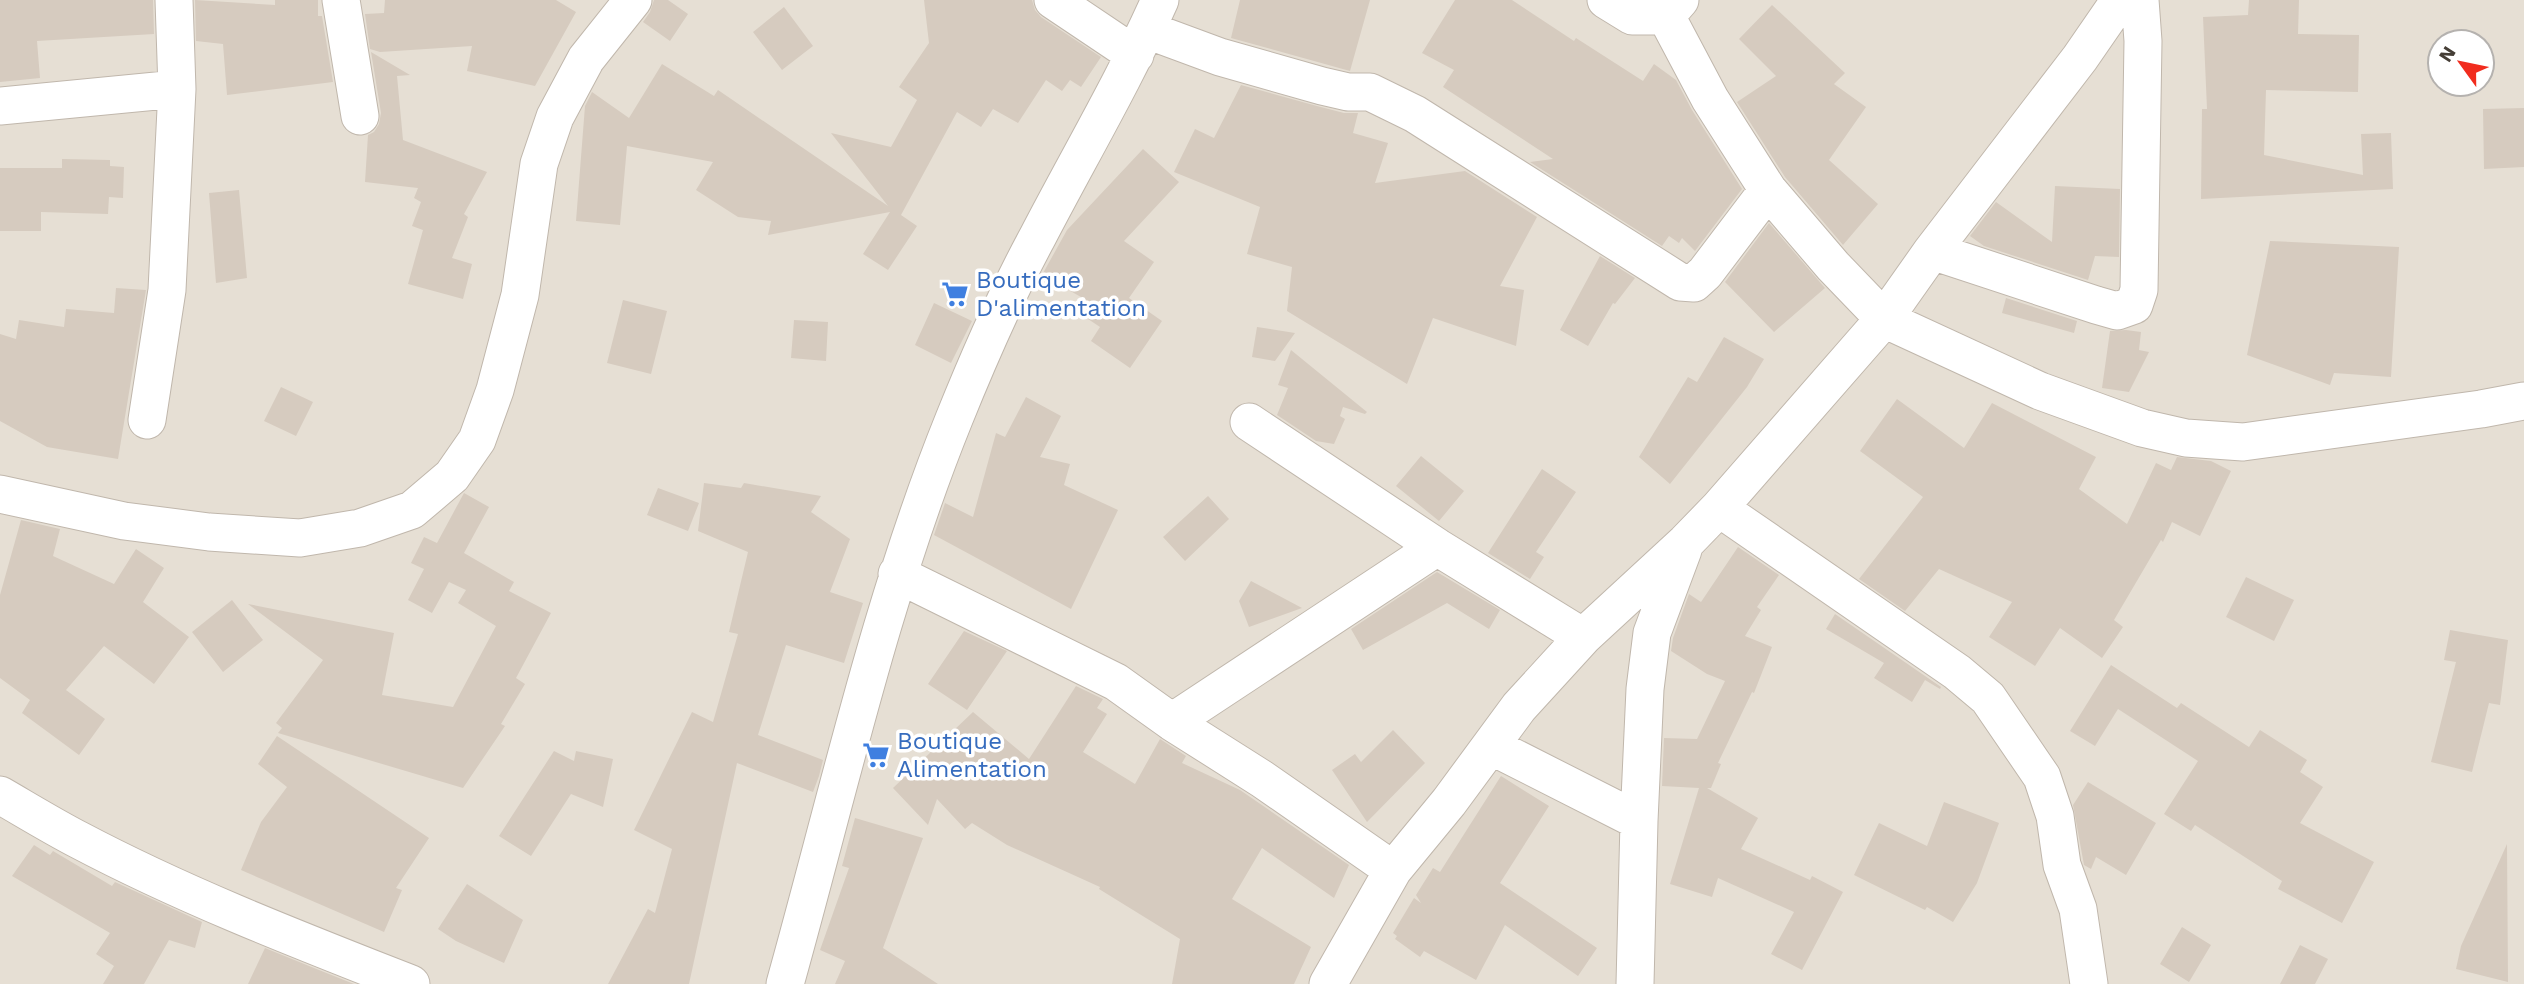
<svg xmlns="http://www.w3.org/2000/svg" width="2524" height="984" viewBox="0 0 2524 984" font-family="'Work Sans',sans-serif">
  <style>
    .residential { fill: #e6dfd4; fill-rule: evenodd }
    .building { fill: #d6cbbf }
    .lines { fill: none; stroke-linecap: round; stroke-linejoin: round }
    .minor-casing { stroke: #c0b7ac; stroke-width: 39 }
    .minor { stroke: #fff; stroke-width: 37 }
    .labels { text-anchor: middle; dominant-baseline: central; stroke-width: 7; stroke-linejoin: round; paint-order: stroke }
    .shop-label { font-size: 24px; fill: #366cbe; stroke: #fff; text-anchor: start }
  </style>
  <rect width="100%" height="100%" fill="#f2eee6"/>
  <!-- residential -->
  <path class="residential" d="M0 0H2524V984H0ZM2440 42H2482V84H2440Z"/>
  <!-- building -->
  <path class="building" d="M0 0H153L154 34 37 41 40 78 0 82Z
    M195 0 275 5V0H318V16H322L333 82 227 95 223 44 196 41Z
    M385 0H556L576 12 535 86 467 71 472 46 380 52 370 49 365 14 384 13Z
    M654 0H668L688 14 670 41 643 22 650 12Z
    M924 0H1032L1035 10 1041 17 1101 57 1081 87 1070 80 1062 91 1046 80 1018 123 993 109 981 127 957 112 901 215 917 226 888 270 863 254 890 212 768 235 771 221 738 217 696 190 713 162 627 146 620 225 576 221 585 106 592 92 629 118 662 64 714 96 718 90 888 206 831 133 891 147 917 100 899 87 929 43Z
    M1240 0H1370L1350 71 1231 38Z
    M1455 0H1512L1574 41 1576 38 1643 81 1654 64 1676 80 1692 110 1742 189 1695 251 1682 238 1679 243 1669 236 1662 246 1530 162 1553 159 1443 87 1454 70 1422 53Z
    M2249 0H2299L2298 34 2359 35 2358 92 2266 90 2264 155 2363 175 2361 134 2391 133 2393 189 2201 199 2202 109H2207L2203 17 2248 15Z
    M1772 5 1845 73 1834 84 1866 107 1829 160 1878 204 1843 245 1785 177 1737 102 1776 76 1739 39Z
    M784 7 813 46 782 70 753 32Z
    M371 52 410 75 397 76 403 140 487 172 464 214 468 217 452 258 472 264 463 299 408 284 423 230 412 226 421 202 414 198 418 188 365 182 368 135 374 132 379 124 381 113Z
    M1241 85 1317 106 1344 113H1358L1353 133 1388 143 1375 183 1465 171 1537 217 1500 286 1524 290 1516 346 1433 318 1407 384 1287 311 1292 267 1247 254 1260 207 1174 172 1195 129 1214 138Z
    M2524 108V167L2484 169 2483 109Z
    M1143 149 1179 182 1124 241 1154 262 1129 298 1162 321 1130 368 1091 341 1100 327 1073 309 1081 297 1042 275 1067 230Z
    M62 159 110 160V166L124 167 123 198 109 197 108 214 41 212V231H0V168H62Z
    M2055 186 2120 189 2119 257 2095 256 2088 280 1984 246 1970 236 1996 202 2052 242Z
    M239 190 247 278 216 283 209 193Z
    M1769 223 1825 288 1774 332 1725 282Z
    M2270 241 2399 247 2391 377 2334 373 2330 385 2247 355Z
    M1600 256 1635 278 1615 304 1613 303 1588 346 1560 330Z
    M116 288 146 290 118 459 47 447 0 421V334L16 339 19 320 64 327 66 309 114 313Z
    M2006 298 2077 321 2074 333 2002 313Z
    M623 300 667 311 651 374 607 363Z
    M934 303 972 321 951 363 915 345Z
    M794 320 828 322 826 361 791 358Z
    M1257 327 1295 333 1275 361 1252 357Z
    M2126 330 2141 332 2139 350 2149 352 2129 392 2102 388 2110 331Z
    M1724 337 1764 359 1747 387 1670 484 1639 457 1688 377 1697 382Z
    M1291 350 1367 412 1365 414 1343 407 1340 416 1345 419 1334 444 1316 441 1277 415 1288 388 1278 385Z
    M281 387 313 402 296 436 264 421Z
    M1026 397 1061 416 1040 457 1070 464 1064 485 1118 510 1071 609 934 535 945 503 973 517 996 433 1005 437Z
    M1897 399 1964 448 1992 403 2096 457 2079 489 2127 524 2156 463 2171 470 2177 457 2211 461 2231 471 2200 536 2172 522 2163 542 2161 540 2114 620 2123 627 2102 658 2060 628 2035 666 1989 637 2012 602 1939 569 1905 611 1859 579 1923 497 1860 451Z
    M1421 456 1464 491 1439 521 1396 486Z
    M1542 469 1576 492 1536 552 1544 557 1530 579 1488 553Z
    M704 483 741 488 744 483 821 496 811 512 850 539 830 592 863 603 844 663 786 645 758 735 823 760 819 776 813 792 737 763 689 984H608L648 909 655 913 672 849 634 830 692 712 713 722 738 634 729 632 748 552 698 531Z
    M658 488 699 503 688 531 647 515Z
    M464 493 489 507 464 553 514 582 509 591 551 613 516 678 525 684 501 724 505 726 463 788 278 733 282 728 276 723 323 660 248 604 394 633 382 695 453 707 496 626 458 603 466 590 449 582 432 613 408 600 424 569 411 563 424 537 437 543Z
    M1208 496 1229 519 1185 561 1163 537Z
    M21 520 60 529 53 556 114 584 136 549 164 568 143 602 189 637 154 684 104 646 66 690 105 719 79 755 22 713 30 700 0 678V595Z
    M1738 547 1779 575 1757 607 1761 610 1745 636 1772 647 1754 693 1752 692 1718 763 1721 764 1711 788H1707L1758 818 1741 849 1810 880 1812 876 1843 892 1802 970 1771 954 1794 912 1718 878 1712 897 1670 884 1699 788 1662 786 1664 738 1697 739 1725 681 1707 674 1671 651 1673 638 1689 594 1701 602Z
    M1437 572 1500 610 1489 629 1447 603 1363 650 1351 629Z
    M2246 577 2294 600 2274 641 2226 617Z
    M1251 581 1302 608 1249 627 1239 601Z
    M232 600 263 640 223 672 192 632Z
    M1835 614 1941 687 1940 689 1925 680 1912 702 1874 678 1884 663 1826 629Z
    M2450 630 2508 640 2500 705 2489 703 2472 772 2431 762 2456 662 2444 660Z
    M964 631 1007 651 967 710 928 684Z
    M2111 665 2177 708 2181 703 2249 747 2260 730 2307 760 2300 772 2323 787 2300 823 2374 862 2342 923 2278 889 2282 881 2195 825 2191 831 2164 814 2198 761 2118 709 2095 746 2070 731Z
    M1076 686 1103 699 1097 708 1107 714 1083 752 1135 784 1160 739 1186 756 1182 763 1240 790 1349 865 1334 898 1262 848 1232 899 1311 947 1294 984H1172L1180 939 1099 889 1100 887 1007 845 972 823 965 829 937 799 928 825 893 788 973 712 1029 759Z
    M1393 730 1425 763 1367 822 1332 770 1355 754 1361 762Z
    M277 736 429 838 396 888 402 890 384 932 241 870 261 822 287 787 258 764Z
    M554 751 574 761 576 751 613 759 603 807 571 794 531 856 499 836Z
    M1501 776 1549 806 1500 883 1597 948 1578 976 1505 925 1476 980 1424 951 1420 957 1395 939 1397 936 1393 933 1414 898 1421 903 1416 895 1433 868 1440 872Z
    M2088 782 2156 823 2126 875 2096 857 2091 869 2084 865 2073 805Z
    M1944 802 1999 823 1977 883 1953 922 1927 907 1925 910 1854 875 1879 823 1927 846Z
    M855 818 923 838 883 948 938 984H835L845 961 820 950 849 868 842 866Z
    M2507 844 2508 982 2456 969 2461 946Z
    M34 845 50 855 53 851 112 886 115 882 202 922 195 948 169 940 144 984H103L114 966 96 954 110 933 12 876Z
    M467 884 523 920 504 963 456 941 438 929Z
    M2182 927 2211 945 2189 982 2160 964Z
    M2300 945 2328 959 2315 984H2280Z
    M265 948 319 970 354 984H248Z"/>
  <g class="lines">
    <defs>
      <path id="minor" d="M341 0 360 116
        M1053 0 1135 55
        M1606 0 1632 16H1666L1680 0
        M1666 16 1710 99 1768 190 1833 266 1884 319 2040 391 2142 428 2186 438 2243 442 2481 409 2524 401
        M1147 30 1220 57 1322 86 1348 92H1370L1415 114 1680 282 1694 283 1705 273 1768 190
        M0 106 177 89
        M1932 251 2096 305 2117 311 2134 305 2139 290 2143 41 2140 0
        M147 420 167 290 177 89 174 0
        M1249 422 1437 547 1583 637
        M0 494 124 521 209 532 300 538 360 528 412 510 452 476 477 440 495 390 520 295 539 164 555 117 586 59 633 0
        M1719 508 1957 672 1988 698 2042 777 2055 816 2062 865 2078 909 2089 984
        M897 574 1116 682 1172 722 1262 779 1393 870
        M1172 722 1437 547
        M1491 746 1639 821
        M0 795C26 810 52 826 79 840 185 896 299 940 411 984
        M785 984C838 795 880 602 954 419 979 357 1006 295 1038 236 1079 157 1124 81 1160 0
        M1328 984 1393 870 1449 802 1519 707 1583 637 1686 542 1719 508 1884 319 1932 251 2080 58 2120 0
        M1635 984 1639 821 1645 689 1652 633 1683 550"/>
    </defs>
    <!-- minor casing -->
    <use href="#minor" class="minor-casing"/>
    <!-- minor -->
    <use href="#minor" class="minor"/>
  </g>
  <!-- icons -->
  <defs>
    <symbol id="supermarket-bare" viewBox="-9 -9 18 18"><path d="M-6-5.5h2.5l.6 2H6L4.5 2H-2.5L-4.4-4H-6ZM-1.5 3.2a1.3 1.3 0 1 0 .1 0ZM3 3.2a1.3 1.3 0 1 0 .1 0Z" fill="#3f7fe0" stroke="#fff" stroke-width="2.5" paint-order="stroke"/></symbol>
  </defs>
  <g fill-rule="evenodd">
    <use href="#supermarket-bare" x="936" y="275" width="38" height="38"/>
    <use href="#supermarket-bare" x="857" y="736" width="38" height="38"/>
  </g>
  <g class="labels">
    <!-- shop labels -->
    <g class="shop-label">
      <text x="976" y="280">Boutique<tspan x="976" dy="28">D'alimentation</tspan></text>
      <text x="897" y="741">Boutique<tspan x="897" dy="28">Alimentation</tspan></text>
    </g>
  </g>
  <!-- north arrow -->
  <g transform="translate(2461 63) rotate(303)"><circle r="33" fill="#ffffff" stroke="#b5b2af" stroke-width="2"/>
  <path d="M0-5L12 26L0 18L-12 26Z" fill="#f12c1e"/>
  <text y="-10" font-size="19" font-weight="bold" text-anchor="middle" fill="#453e36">N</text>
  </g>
</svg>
